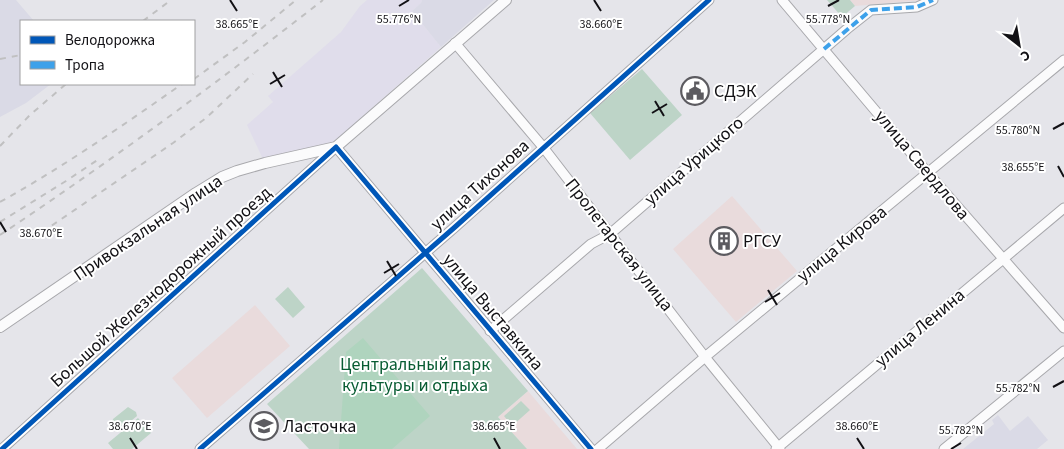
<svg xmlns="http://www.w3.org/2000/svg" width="1064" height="449" viewBox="0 0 1064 449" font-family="'Source Sans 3',sans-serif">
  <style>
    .commercial { fill: #e0ddeb }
    .built { fill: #dadae6 }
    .education { fill: #e9dbdc }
    .green { fill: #bdd4c7 }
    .forest { fill: #afd4be }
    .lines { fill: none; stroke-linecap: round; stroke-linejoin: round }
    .minor-casing { stroke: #a8a8ac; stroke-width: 11 }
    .major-casing { stroke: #a8a8ac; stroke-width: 12 }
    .minor { stroke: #fbfbfc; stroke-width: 9 }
    .major { stroke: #fbfbfc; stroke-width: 10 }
    .rail { stroke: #c0c0c1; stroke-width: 2; stroke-dasharray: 6 6; stroke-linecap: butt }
    .quiet { stroke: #3da1ea; stroke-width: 4; stroke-dasharray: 8 4; stroke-linecap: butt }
    .cycleway-casing { stroke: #fff; stroke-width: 8 }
    .cycleway { stroke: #0057b8; stroke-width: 5 }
    .ticks { fill: none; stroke: #121115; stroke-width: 2 }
    .labels { text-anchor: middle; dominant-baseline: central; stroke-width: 4; stroke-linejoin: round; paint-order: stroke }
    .poi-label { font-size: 18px; fill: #121115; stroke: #fff; text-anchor: start }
    .street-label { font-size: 18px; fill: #121115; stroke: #fff }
    .park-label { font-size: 18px; fill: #085c33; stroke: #fff }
    .ticks-label { font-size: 12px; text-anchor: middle; fill: #121115; stroke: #fff; stroke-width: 4; stroke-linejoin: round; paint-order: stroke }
  </style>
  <rect width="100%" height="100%" fill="#e5e5ea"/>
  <!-- commercial -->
  <path class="commercial" d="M367 0H422L421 3 412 11 441 47 330 145 263 159 247 125 273 102 268 96 341 32 360 6Z"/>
  <!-- built -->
  <path class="built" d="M0 0H16L34 21H21V84H51L26 103 0 117Z
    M422 0H494L441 47 412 11 421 3Z
    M998 415 1010 431 1028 416 1048 440 1037 449H963L994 424 992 420Z"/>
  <!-- education -->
  <path class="education" d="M850 0H924L855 6Z
    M732 196 797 271 736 322 673 249Z
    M255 305 290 346 207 418 172 378Z
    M528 391 577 449H527L498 417Z"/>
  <!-- green -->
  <path class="green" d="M827 0H850L855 6 842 17Z
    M642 69 682 115 630 160 590 113Z
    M422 268 528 391 498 417 527 449H309L267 404Z
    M288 287 305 307 293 318 275 299Z
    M521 401 530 410 512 426 504 416Z
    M128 407 136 412 137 416 120 430H118L112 424 113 419Z
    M138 418 151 433 132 449H113L108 443Z"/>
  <!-- forest -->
  <path class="forest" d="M363 338 430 416 392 449H339L346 352Z"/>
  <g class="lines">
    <defs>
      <path id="minor" d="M782 0 928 173 1064 328
        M455 43 543 147 705 357 780 449
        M490 331 591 244 610 234 847 29 871 10 917 7 933 0
        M2 449 336 147 591 449
        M200 449 455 227 709 0
        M598 449 705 357 1064 60
        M776 449 1064 208
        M944 449 1064 351"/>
      <path id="major" d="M0 327 196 193 222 177 237 171 265 163 336 147 506 0"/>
    </defs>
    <!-- minor casing -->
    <use href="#minor" class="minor-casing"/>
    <!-- major casing -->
    <use href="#major" class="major-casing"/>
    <!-- minor -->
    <use href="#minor" class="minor"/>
    <!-- major -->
    <use href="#major" class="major"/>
    <!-- rail -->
    <path class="rail" d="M143 21 171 0
      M0 59 21 55
      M194 79 245 42 296 0
      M0 146 30 115 66 84
      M0 202C63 167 122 126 182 84
      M0 222 66 181 99 159
      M0 235C111 161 218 82 323 0
      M32 239 173 143 206 118 253 74"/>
    <!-- quiet -->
    <path class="quiet" d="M824 49 871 10 917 7 933 0"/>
    <defs>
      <path id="cycleway" d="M2 449 336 147 591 449
        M200 449 455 227 709 0"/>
    </defs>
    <!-- cycleway casing -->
    <use href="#cycleway" class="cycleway-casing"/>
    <!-- cycleway -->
    <use href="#cycleway" class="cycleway"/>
  </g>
  <!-- ticks -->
  <path class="ticks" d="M230 0 237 11M594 0 601 11M399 6 409 0M828 6 839 0M273 72 282 87M270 84 285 75M655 101 664 116M652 113 667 104M1053 129 1064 123M1058 166 1064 177M0 222 6 232M387 261 396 276M384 273 399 264M768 290 777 305M765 302 780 293M1053 387 1064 381M130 438 137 449M494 438 500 449M857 438 864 449M951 449 961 443"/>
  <!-- icons -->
  <defs>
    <symbol id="civic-ring" viewBox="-11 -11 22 22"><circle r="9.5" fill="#fff" stroke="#5c5b60" stroke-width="1.5"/><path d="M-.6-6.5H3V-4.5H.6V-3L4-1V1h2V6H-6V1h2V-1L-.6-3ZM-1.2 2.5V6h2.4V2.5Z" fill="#5c5b60"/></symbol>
    <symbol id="building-ring" viewBox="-11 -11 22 22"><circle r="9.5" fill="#fff" stroke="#5c5b60" stroke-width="1.5"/><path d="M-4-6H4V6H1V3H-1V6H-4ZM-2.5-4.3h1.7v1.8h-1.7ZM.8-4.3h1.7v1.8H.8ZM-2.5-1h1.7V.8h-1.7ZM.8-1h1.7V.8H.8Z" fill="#5c5b60"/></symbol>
    <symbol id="school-ring" viewBox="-11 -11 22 22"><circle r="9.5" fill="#fff" stroke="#5c5b60" stroke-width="1.5"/><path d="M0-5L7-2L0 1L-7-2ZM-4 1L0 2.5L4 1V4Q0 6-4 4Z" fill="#5c5b60"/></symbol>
  </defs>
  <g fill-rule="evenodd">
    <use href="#civic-ring" x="679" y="75" width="32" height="32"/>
    <use href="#building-ring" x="708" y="225" width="32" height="32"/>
    <use href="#school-ring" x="248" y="410" width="32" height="32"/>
  </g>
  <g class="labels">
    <!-- poi labels -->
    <g class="poi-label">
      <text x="714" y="91">СДЭК</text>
      <text x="743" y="241">РГСУ</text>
      <text x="283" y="426">Ласточка</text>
    </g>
    <!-- street labels -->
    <g class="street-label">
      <text transform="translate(694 161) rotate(-41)">улица Урицкого</text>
      <text transform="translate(922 165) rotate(50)">улица Свердлова</text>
      <text transform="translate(480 185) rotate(-42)">улица Тихонова</text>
      <text transform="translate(148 228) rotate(-34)">Привокзальная улица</text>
      <text transform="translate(842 244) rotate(-39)">улица Кирова</text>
      <text transform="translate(619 245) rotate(52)">Пролетарская улица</text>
      <text transform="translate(161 287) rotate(-42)">Большой Железнодорожный проезд</text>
      <text transform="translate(493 312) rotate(50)">улица Выставкина</text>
      <text transform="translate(920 328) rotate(-40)">улица Ленина</text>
    </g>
    <!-- park labels -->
    <g class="park-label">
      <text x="415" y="364">Центральный парк<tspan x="415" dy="21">культуры и отдыха</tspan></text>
    </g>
  </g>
  <g class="ticks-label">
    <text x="399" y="23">55.776°N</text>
    <text x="828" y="23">55.778°N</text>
    <text x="237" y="28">38.665°E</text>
    <text x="601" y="28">38.660°E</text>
    <text x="1018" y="134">55.780°N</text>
    <text x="1023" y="171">38.655°E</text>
    <text x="41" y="237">38.670°E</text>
    <text x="1018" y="392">55.782°N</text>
    <text x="130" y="430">38.670°E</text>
    <text x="494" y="430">38.665°E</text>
    <text x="857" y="430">38.660°E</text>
    <text x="961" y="434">55.782°N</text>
  </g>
  <!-- legend -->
  <rect x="20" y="20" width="175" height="65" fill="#ffffff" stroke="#a0a0a1"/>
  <rect x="30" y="36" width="25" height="8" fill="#0057b8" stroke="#a0a0a1"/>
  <text x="65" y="45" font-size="15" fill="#121115">Велодорожка</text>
  <rect x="30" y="61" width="25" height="8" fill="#3da1ea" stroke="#a0a0a1"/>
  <text x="65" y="70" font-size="15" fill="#121115">Тропа</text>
  <!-- north arrow -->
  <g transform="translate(1019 45) rotate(149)" stroke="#ffffff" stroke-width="4" paint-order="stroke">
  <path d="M0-4L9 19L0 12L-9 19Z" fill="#121115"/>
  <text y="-8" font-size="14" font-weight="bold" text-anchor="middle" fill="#121115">С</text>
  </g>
</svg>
